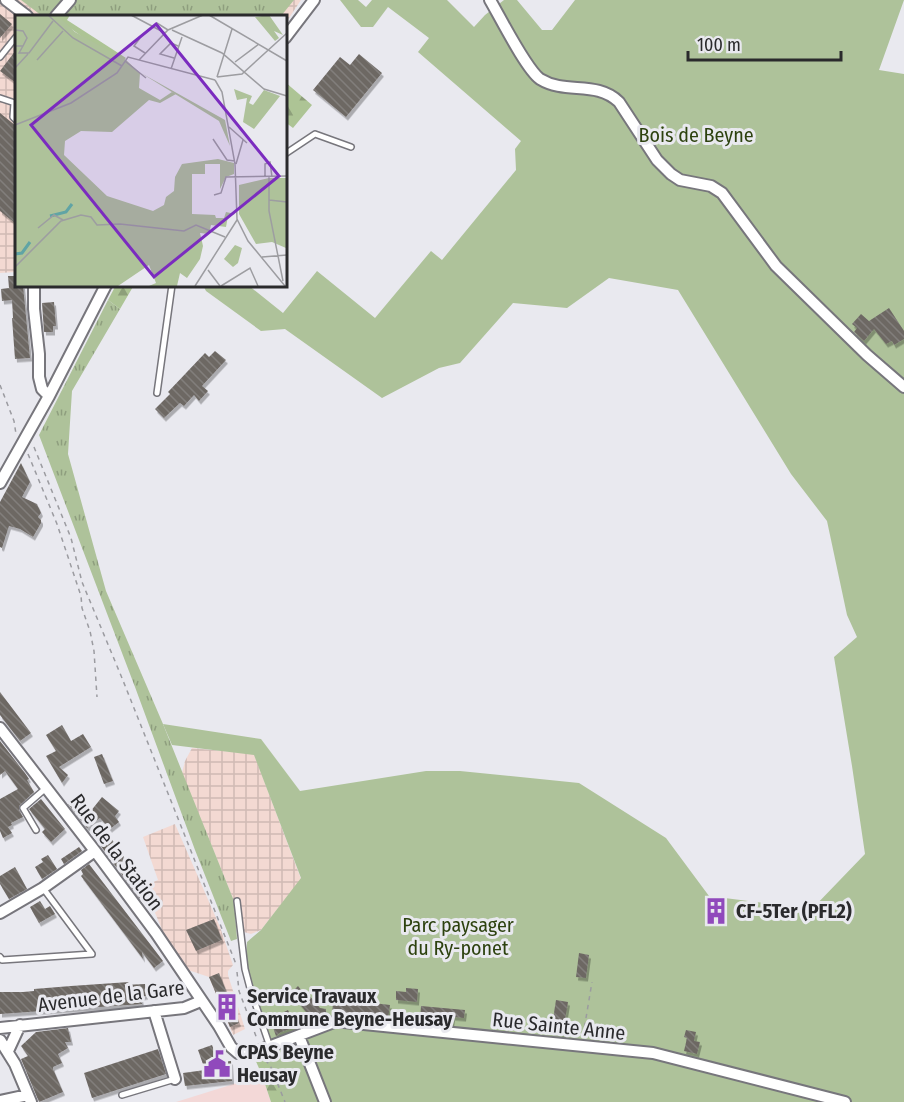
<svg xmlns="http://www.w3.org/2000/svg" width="904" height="1102" viewBox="0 0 904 1102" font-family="'Fira Sans Condensed',sans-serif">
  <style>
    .industrial { fill: url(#industrial-grid) }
    .education { fill: #f3d8d7 }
    .grass { fill: url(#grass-tufts) }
    .forest { fill: url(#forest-firs) }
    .green { fill: #aec29a }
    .building { fill: url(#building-back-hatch); filter: url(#shadow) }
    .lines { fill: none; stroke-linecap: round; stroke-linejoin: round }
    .lane-casing { stroke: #77767c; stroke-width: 8 }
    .street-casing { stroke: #77767c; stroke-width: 14 }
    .path { stroke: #9b9ba0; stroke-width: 1.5; stroke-dasharray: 4.5 4.5; stroke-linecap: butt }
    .lane { stroke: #fff; stroke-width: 5 }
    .street { stroke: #fff; stroke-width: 10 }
    .labels { text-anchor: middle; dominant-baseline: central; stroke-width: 6; stroke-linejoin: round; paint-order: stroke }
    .park-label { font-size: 20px; fill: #2d420f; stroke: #e9e9ef }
    .street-label { font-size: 20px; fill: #2a2a2c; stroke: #e9e9ef }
    .poi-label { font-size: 20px; font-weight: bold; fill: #2a2a2c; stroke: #e9e9ef; text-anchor: start }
    .inset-river { fill: none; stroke: #60a4a5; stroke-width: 3 }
    .inset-road { fill: none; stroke: #9d9da1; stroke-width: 1.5 }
    .view { fill: #7b2cbf; fill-opacity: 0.15; stroke: #7b2cbf; stroke-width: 3 }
    .inset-edge { fill: none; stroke: #2a2a2c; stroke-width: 3 }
  </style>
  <defs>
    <pattern id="industrial-grid" width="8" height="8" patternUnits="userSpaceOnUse" patternTransform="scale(1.5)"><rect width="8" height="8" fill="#f3d9d2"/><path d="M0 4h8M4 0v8" fill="none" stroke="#d0bab4"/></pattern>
    <pattern id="grass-tufts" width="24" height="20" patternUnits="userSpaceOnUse" patternTransform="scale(1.5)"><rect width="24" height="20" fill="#aec29a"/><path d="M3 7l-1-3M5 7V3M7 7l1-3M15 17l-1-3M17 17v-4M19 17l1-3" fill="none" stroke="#8e9e7e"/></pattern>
    <pattern id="forest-firs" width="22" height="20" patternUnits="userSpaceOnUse" patternTransform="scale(1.5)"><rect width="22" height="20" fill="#adc495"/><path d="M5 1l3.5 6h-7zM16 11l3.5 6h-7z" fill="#8d9f7a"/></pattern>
    <pattern id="building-back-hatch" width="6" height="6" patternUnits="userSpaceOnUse" patternTransform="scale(1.5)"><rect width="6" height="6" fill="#6d6864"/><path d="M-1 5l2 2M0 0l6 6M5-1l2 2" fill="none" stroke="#827e7b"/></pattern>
    <filter id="shadow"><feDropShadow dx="2" dy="3.5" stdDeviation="0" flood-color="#0004"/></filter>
  </defs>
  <rect width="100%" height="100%" fill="#e9e9ef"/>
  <!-- industrial -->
  <path class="industrial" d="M0 0H301L285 24V16H16V272L0 273Z
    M192 748 254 754 301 879 261 930 251 934 237 930 234 901 182 773 185 761Z
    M175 824 220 927 233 965 228 971V975L245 1029 233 1035 209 977 188 970 165 937 144 886 158 880 143 837Z"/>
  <!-- education -->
  <path class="education" d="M262 1075 271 1102H176Z"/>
  <!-- grass -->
  <path class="grass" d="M21 0H294L281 16H42Z
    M108 300 120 309 72 391 68 454 106 591 163 724 234 901 237 939 231 941 195 850 135 687 39 435Z"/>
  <!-- forest -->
  <path class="forest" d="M285 82 312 105 293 128 285 122Z
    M116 285H134L120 309 108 300Z
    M282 1046 316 1102H271L262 1075 254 1057Z"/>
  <!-- green -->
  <path class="green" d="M340 0H358L366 7 372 0H447L474 27 485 15 504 0H517L542 30H552L575 0H904L879 70 904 74V1102H284L271 1068 264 1058 260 1051 269 1047 245 969 247 942 261 930 301 878 254 755 172 745 163 724 261 739 300 791 426 771H460L579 783 666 838 709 896 812 909 865 854 852 766 834 657 857 637 847 615 827 521 791 474 678 290 609 278 567 308 513 303 460 363 439 368 382 398 285 329 261 331 206 291 203 285H248L283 313 317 271 375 318 431 251 442 260 516 170 515 149 521 141 418 52 429 38 388 7 373 27H361Z"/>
  <!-- building -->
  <path class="building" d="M0 14 12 24 0 38Z
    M16 50V83L0 71Z
    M359 54 382 73 346 117 313 90 340 57 350 65Z
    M0 113 16 126V224L0 211Z
    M8 276H16V285H23L30 358 15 359 12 318H13L12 300 2 301 1 289 9 288Z
    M54 302 56 326H53V332H44L42 303Z
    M889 308 904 331V339L894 345 892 341 886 344 874 329 864 341 854 332 857 328 852 324 861 314 869 321Z
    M215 351 226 360 202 386 208 391 199 401 194 395 184 406 180 403 164 418 155 409 170 394 168 392 205 353 209 357Z
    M21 463 30 482 22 497 37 504 41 513 38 517 41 520V523L33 537 20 529 9 526 2 548 0 547V502Z
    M0 692 31 733 20 741 0 715Z
    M62 725 71 741 83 734 91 747 59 767 68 775 62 783 46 756 56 751 46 735Z
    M0 741 25 773 29 779 27 780 34 792 19 806V810L23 817 11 823 12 825 8 827 12 833 3 838 0 831V799L18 789 5 771 0 775Z
    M102 754 113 781 104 784 94 757Z
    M102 797 119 811 115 816 119 822 110 829 100 818 87 828 68 804 80 799 90 812Z
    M41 799 65 829 51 842 42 832 45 829 29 809Z
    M108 834 124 857 123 858 137 877 134 880 145 894 139 898 98 842Z
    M79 847 82 851 64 864 61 859Z
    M48 855 57 869 42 879 35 867 43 862 41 859Z
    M89 864 163 961 154 968 142 952 143 959 81 876 83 874 81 870Z
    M15 867 27 889 9 899 0 884V876Z
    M40 901 45 909 50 906 55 914 39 923 30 907Z
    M214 919 222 940 196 951 186 930Z
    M579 953 589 955 586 978 576 977Z
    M219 973 239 1023 230 1027 209 977Z
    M129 982 124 985 145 984 146 996 141 997 142 1004 0 1014V992H23L34 991V989L71 986Z
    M298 986 306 996 308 994 320 1008 326 1009V1017L321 1019 311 1018 291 993Z
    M406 988 418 989 417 1002 396 1000V991L406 992Z
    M556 1000 568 1002 565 1021 568 1022 566 1034 551 1032Z
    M357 1001 390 1005 388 1019 332 1014 333 1002 357 1004Z
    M421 1006 465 1010 464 1018 453 1017 452 1024 420 1021Z
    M288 1010 296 1027 281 1032 276 1036 270 1019Z
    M68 1028 71 1042H65L68 1048 58 1054 62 1063 53 1067V1069L63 1092 39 1102 21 1059 28 1056 21 1046 36 1032Z
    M686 1030 696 1032 694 1041 700 1042 697 1054 684 1051 687 1038 684 1037Z
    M212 1045 217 1058 220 1057V1062L231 1061 232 1081 185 1086 183 1073 205 1070 198 1050Z
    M158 1049 166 1074 92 1098 84 1073Z"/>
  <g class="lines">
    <defs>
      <path id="lane" d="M0 57 16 37
        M0 98 15 103
        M14 103 13 117 16 120
        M285 154 315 134 351 147
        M157 393 172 285
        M36 830 23 808 46 788
        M237 901 245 969 250 988 270 1047
        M0 957 2 960 92 954 43 888
        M122 1095 175 1079"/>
      <path id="street" d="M6 0 27 16
        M490 0C500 17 526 69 540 79 566 95 596 80 619 102L657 160 671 174 680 180 711 186 722 193 776 266 867 355 904 387
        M56 16 70 0
        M285 38 314 0
        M34 285V309L39 354V377L42 389 49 396
        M0 483 49 396 106 285
        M0 728 95 851 156 933 219 1026 231 1047 238 1053 250 1054 334 1022H344L653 1053 845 1102
        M0 913 43 888 95 851
        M154 1011 175 1079
        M0 1028 184 1008 201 1001
        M299 1036 325 1102
        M0 1040 15 1064 31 1102
        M8 1051 20 1025
        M0 1101 28 1095"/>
    </defs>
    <!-- lane casing -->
    <use href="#lane" class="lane-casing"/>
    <!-- street casing -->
    <use href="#street" class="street-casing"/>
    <!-- path -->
    <path class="path" d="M0 385 14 421 16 434
      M34 447 71 538 82 582 122 678 236 964
      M28 454 57 524 81 596 82 608 90 631 94 651 97 697
      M237 972 239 991 257 1039
      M583 1036 592 982
      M265 1060 270 1065 285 1102"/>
    <!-- lane -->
    <use href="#lane" class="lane"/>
    <!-- street -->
    <use href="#street" class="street"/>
  </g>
  <!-- icons -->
  <defs>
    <symbol id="building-bare" viewBox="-9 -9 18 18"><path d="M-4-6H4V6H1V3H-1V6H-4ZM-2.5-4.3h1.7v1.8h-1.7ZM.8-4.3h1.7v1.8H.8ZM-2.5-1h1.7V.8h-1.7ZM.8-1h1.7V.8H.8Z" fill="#9049bc" stroke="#e9e9ef" stroke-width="2.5" paint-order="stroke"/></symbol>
    <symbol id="civic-bare" viewBox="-9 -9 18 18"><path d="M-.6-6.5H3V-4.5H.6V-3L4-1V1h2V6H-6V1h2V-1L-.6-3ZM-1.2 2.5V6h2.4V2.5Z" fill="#9049bc" stroke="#e9e9ef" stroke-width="2.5" paint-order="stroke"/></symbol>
  </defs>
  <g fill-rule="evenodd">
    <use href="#building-bare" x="697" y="892" width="38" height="38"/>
    <use href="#building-bare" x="208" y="988" width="38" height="38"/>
    <use href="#civic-bare" x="198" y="1045" width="38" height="38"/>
  </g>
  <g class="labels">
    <!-- park labels -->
    <g class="park-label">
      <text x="696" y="135">Bois de Beyne</text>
      <text x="458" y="925">Parc paysager<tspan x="458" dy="23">du Ry-ponet</tspan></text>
    </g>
    <!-- street labels -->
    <g class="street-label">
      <text transform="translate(117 852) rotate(53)">Rue de la Station</text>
      <text transform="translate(111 996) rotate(-7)">Avenue de la Gare</text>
      <text transform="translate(559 1026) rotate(6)">Rue Sainte Anne</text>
    </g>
    <!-- poi labels -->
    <g class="poi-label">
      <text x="736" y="911">CF-5Ter (PFL2)</text>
      <text x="247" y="996">Service Travaux<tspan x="247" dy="23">Commune Beyne-Heusay</tspan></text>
      <text x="237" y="1052">CPAS Beyne<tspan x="237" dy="23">Heusay</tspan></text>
    </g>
  </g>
  <!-- overview -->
  <g transform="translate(15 15)">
    <rect width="272" height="272" fill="#e9e9ef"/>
    <path d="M254 0 268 20 259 16 264 23 260 26 240 2ZM126 58 210 105 215 131 204 106ZM219 74 237 81 234 88 238 90 249 75 265 81 239 114 228 107 232 83 222 85ZM254 163H271V233L257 227 241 229 224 199V170Z" fill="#aec29a"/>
    <path d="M37 0H55L52 5 111 43 105 49Z" fill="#adc495"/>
    <path d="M0 0H42L60 17 111 45 125 58 124 73 145 85 157 77 161 79 145 88 134 85 97 117 66 116 50 126 49 140 92 181 138 196 149 190 151 182 159 176 160 162 167 149 203 144 219 148V159L211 162 205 174V149H190V159H177V199L200 200 201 203H209L211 197 220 199 213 201 211 212 196 210 194 219 185 218 188 231 185 244 172 263 165 258 162 271H134L141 268 134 250 103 271H0ZM220 230 227 233 223 248 218 252 209 244Z" fill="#aec29a"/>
    <path class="inset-river" d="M35 201 51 197 57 189M0 239 7 238 15 227"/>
    <path class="inset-road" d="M33 0 58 23 107 51M116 0 150 18M194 0 272 46M138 13 142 8 153 15M0 15 8 16 12 23 8 31H0M157 15 207 38 249 74 272 81M125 23 119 31 130 38M8 31 4 38H14L38 6M159 43 145 39 156 28 163 31M22 45 48 16M124 45 153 15 188 0M110 46 131 63M220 47 244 29M0 53 13 39M156 54 167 22M202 62 227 59 272 18M202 62 217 14M200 65 207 77 220 149 222 204 233 226 270 271M0 110 56 88 102 58 113 42 200 65M214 112 232 128M198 124 212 145 220 146M221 149 228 125M250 162V149L255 147 257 162M254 162V196L268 266M199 180 206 178 211 162 272 161M254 185 272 187M23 213 39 200 48 205M247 242 272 240M0 252 46 206 66 200 76 202 82 210 105 209 169 216 181 210 210 222M193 255 205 271M180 271 222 205M206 271 235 253 243 271"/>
    <path class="view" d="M141 9 264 161 139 262 16 110Z"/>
    <rect width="272" height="272" class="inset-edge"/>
  </g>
  <!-- scale -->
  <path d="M688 51v9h153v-9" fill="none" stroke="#2a2a2c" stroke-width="3"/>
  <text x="697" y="51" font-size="18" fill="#2a2a2c" stroke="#e9e9ef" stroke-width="4.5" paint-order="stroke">100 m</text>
</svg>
